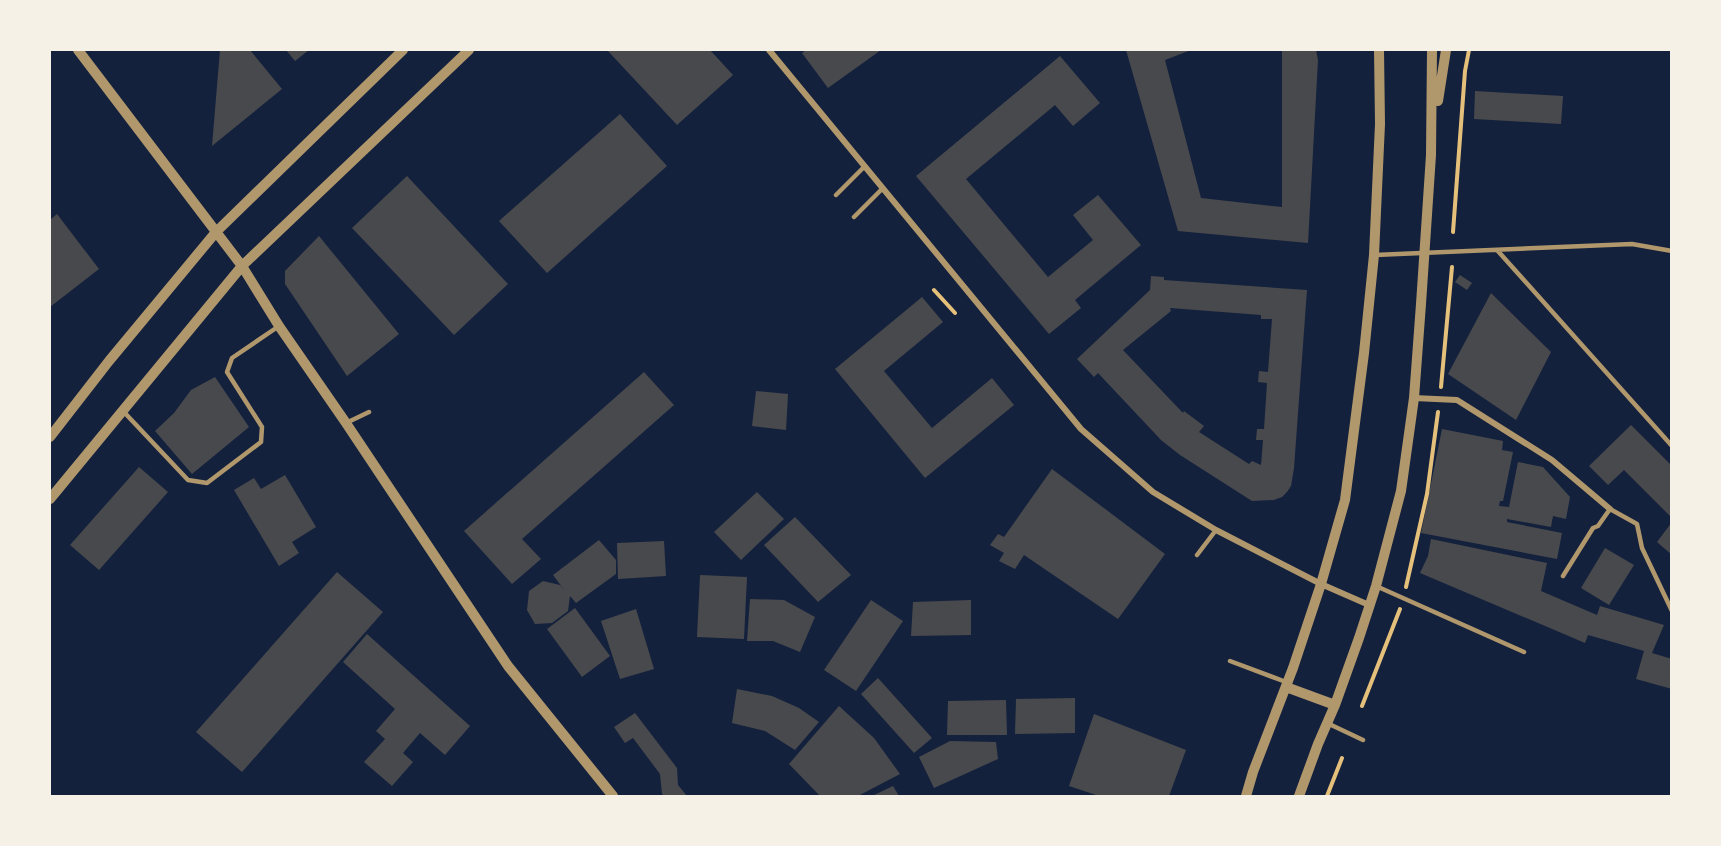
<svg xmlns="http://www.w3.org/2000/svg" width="1721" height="846" viewBox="0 0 1721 846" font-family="'Roboto Serif',serif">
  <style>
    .building { fill: #48494c; fill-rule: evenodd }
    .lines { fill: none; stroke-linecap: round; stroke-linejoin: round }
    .path { stroke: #e5c07b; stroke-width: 4 }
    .service { stroke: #b1986c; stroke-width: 4.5 }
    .minor { stroke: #b1986c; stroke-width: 6 }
    .tertiary { stroke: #b1986c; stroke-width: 10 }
  </style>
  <rect width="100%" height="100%" fill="#14213d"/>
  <!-- building -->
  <path class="building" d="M220 50H250L282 89 212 146Z
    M286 50H309L295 61Z
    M607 50H710L733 75 677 125Z
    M806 50H881L828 88 802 53Z
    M1126 50H1191L1165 60 1201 198 1282 207V50H1316L1318 60 1308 243 1178 231Z
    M1060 56 1100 103 1073 126 1055 105 966 179 1048 277 1093 240 1073 215 1098 195 1141 245 1075 300 1081 308 1049 334 916 176Z
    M1475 91 1563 96 1561 124 1474 119Z
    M620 114 667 166 547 273 499 221Z
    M407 176 508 284 454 335 352 228Z
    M57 214 99 269 50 307V220Z
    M319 236 399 334 347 376 285 284V271Z
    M1460 275 1472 283 1467 290 1455 282Z
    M1151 276 1164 277V280L1307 290 1294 468 1291 486 1287 492 1282 497 1274 500 1252 501 1180 455 1161 440 1098 373 1094 377 1077 359 1150 290ZM1170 308 1261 315V319H1272L1268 372 1259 371 1258 382 1267 383 1264 429H1257L1256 440H1263L1261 465 1252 461 1249 464 1199 432 1204 426 1184 411 1183 413 1123 350 1171 311Z
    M1491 293 1551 352 1516 420 1448 374Z
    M922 297 943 322 884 371 932 428 992 378 1014 405 925 478 835 369Z
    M644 372 674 405 522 539 541 559 512 584 464 531Z
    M215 377 249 427 192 474 155 431 174 413 191 390Z
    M756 391 788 394 786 430 752 426Z
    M1631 425 1672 466V515L1670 516 1624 470 1608 485 1589 466Z
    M1442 429 1503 441 1502 450 1513 452 1503 501H1500L1499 506 1509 507 1518 462 1543 467 1570 497 1566 519 1553 516 1551 527 1507 519V522L1562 533 1557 559 1421 533Z
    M139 467 168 492 99 570 70 545Z
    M1052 469 1165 554 1118 619 1024 555 1015 569 999 561 1004 553 990 545 998 534 1004 537Z
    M285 475 316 527 292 542 299 553 279 566 234 490 254 478 261 489Z
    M757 492 784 519 741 560 714 532Z
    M795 517 851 575 818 602 764 545Z
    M1672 522V555L1657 542Z
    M1431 539 1547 563 1541 591 1597 615 1600 606 1664 625 1652 653 1672 659V689L1636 679 1644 651 1588 635 1585 643 1420 573 1428 556Z
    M599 540 616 560V574L576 603 570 596 568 611 552 623 535 624 527 610 529 591 543 581 560 585 565 591 553 575Z
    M664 541 666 576 618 579 617 543Z
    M1605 548 1634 565 1609 605 1581 588Z
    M337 572 383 612 242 772 196 732Z
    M700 575 747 577 744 639 697 637Z
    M750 599 784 600 815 617 800 652 773 641H747Z
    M871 600 903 621 856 691 824 670Z
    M971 600V635L911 636 913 602Z
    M575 608 610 656 582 677 547 629Z
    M636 609 654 669 620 679 601 621Z
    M367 634 470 726 445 755 420 733 403 753 413 762 392 786 364 762 385 739 376 731 395 709 343 662Z
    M878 678 932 738 914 753 861 694Z
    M737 689 772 696 799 708 819 722 795 750 765 731 732 723Z
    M1075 698V733L1015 734 1016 699Z
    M1006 700 1007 735H947L948 701Z
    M839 706 874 738 900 774 858 796H820L789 764Z
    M635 713 677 768 678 785 687 796H664L662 794 660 774 633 738 625 743 614 727Z
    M1094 714 1186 750 1169 796H1099L1069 786Z
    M950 741 996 742 998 759 934 788 919 757Z
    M893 786 899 796H872Z"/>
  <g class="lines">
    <!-- path -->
    <path class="path" d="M1453 232 1465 71 1469 50
      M934 290 955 313
      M1441 387 1452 267
      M1406 587 1427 494 1438 412
      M1362 706 1400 609
      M1327 796 1342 758"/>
    <!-- service -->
    <path class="service" d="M836 195 865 166
      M854 217 883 188
      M1497 250 1672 446
      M1375 255 1632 244 1672 251
      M123 411 188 480 207 483 261 442 262 427 227 372 232 358 279 326
      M346 423 369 412
      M1197 555 1216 530
      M1563 576 1593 528 1598 526 1610 509 1637 524 1642 548 1672 611
      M1376 586 1524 652
      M1230 661 1286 682
      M1327 723 1363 740"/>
    <!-- minor -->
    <path class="minor" d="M769 50 1081 429 1153 492 1216 530 1321 584 1369 605
      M1414 398 1457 400 1552 460 1610 509"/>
    <!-- tertiary -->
    <path class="tertiary" d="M78 50 242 266 279 326 346 423 508 666 613 796
      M1438 101 1446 50
      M50 437 109 361 216 232 403 50
      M50 499 242 266 469 50
      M1286 687 1335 705
      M1246 796 1253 772 1293 668 1321 584 1345 500 1364 353 1374 255 1380 124 1379 50
      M1299 796 1318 744 1335 705 1359 638 1376 586 1401 491 1414 398 1421 304 1431 155 1432 50"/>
  </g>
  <!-- border -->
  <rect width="1721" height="846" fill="none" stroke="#f6f1e7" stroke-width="102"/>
</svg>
